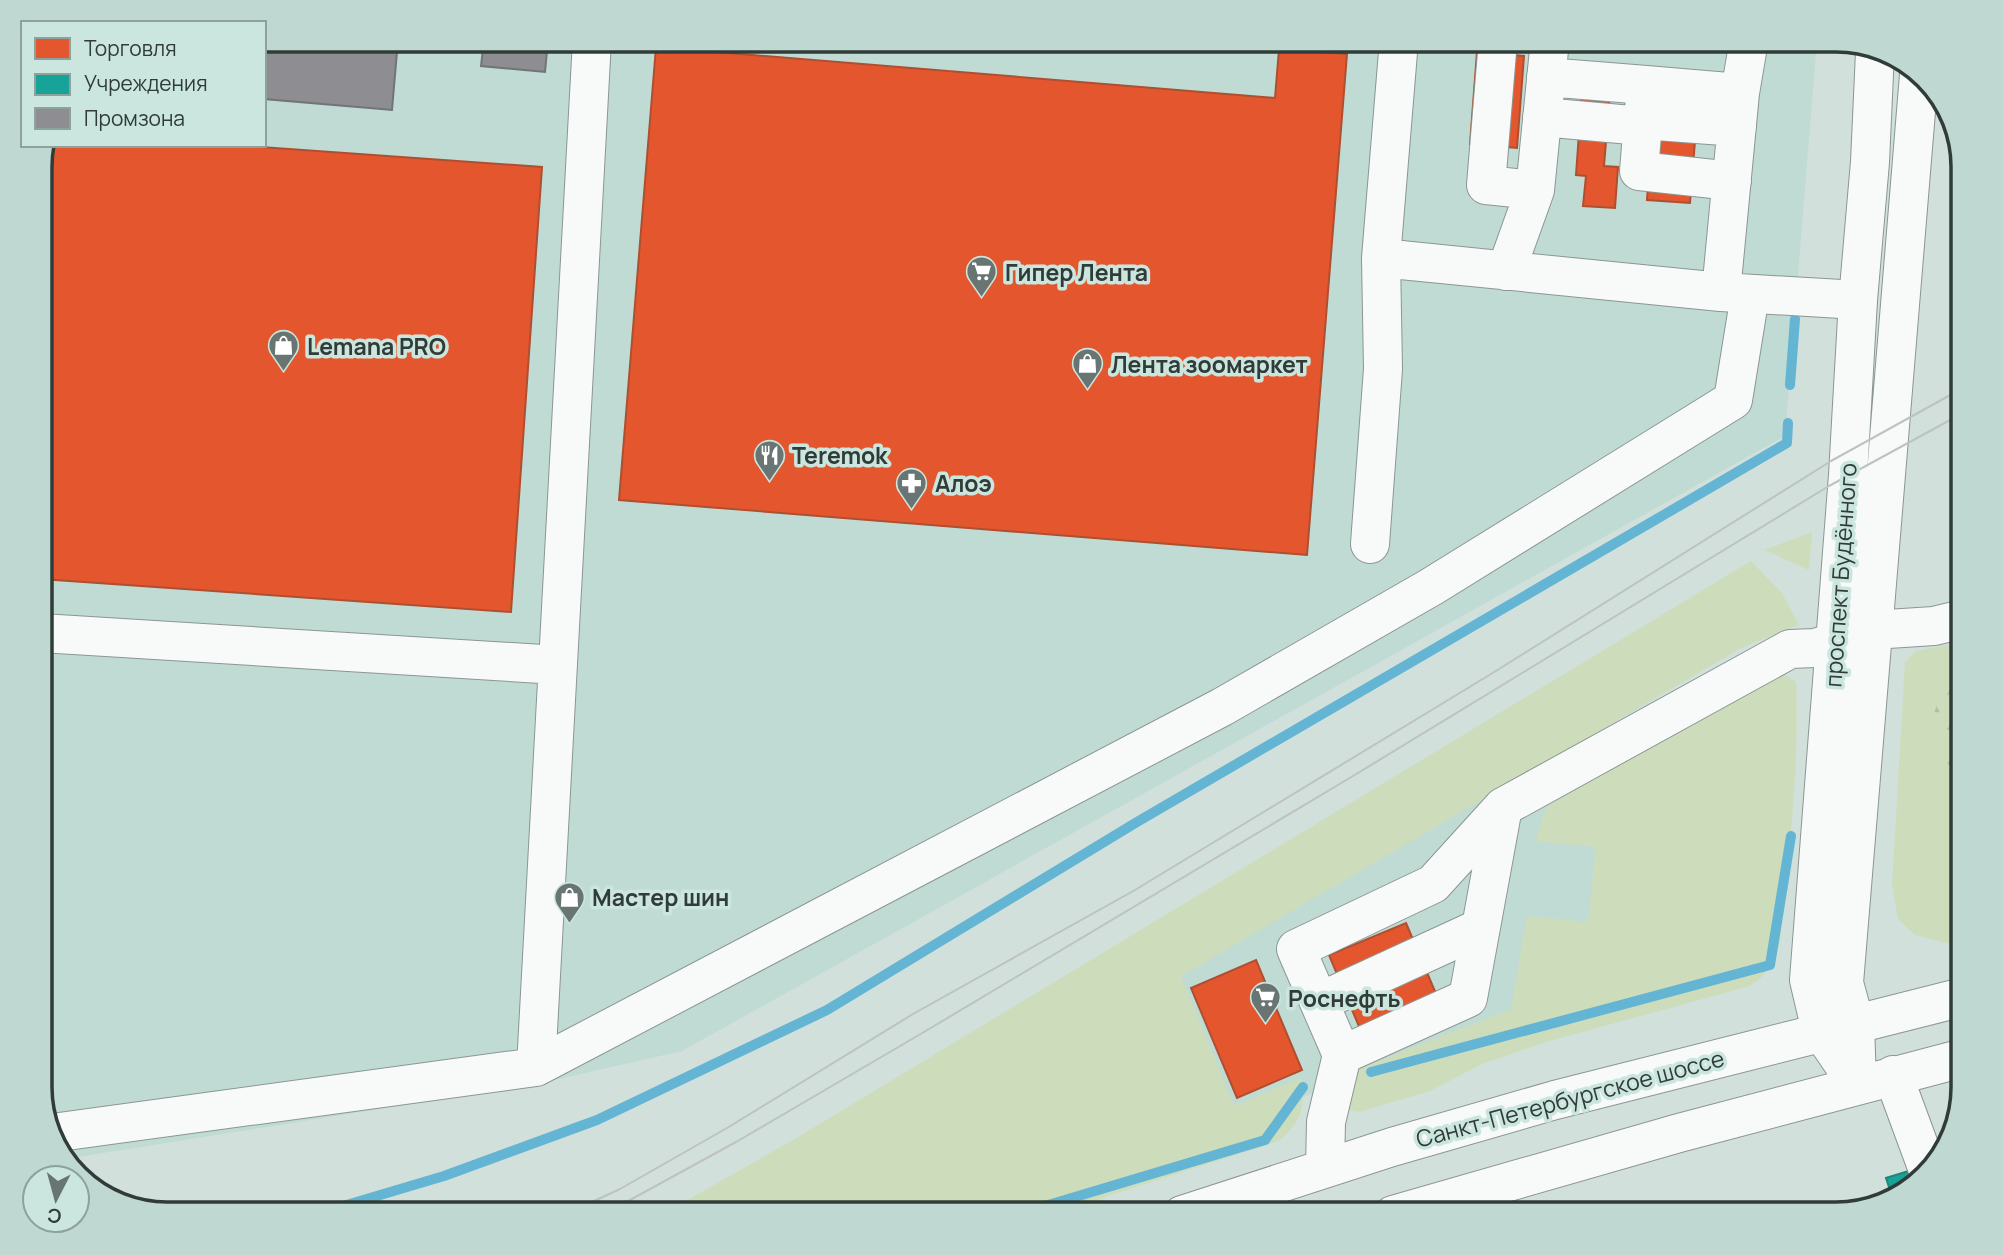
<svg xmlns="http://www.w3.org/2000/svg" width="2003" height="1255" viewBox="0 0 2003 1255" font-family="Manrope,sans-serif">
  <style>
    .built { fill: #c0dbd3 }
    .grass { fill: #cdddbb }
    .forest { fill: url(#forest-firs) }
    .shops { fill: #e4572e; stroke: #ae4f31; stroke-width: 2 }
    .public { fill: #17a398; stroke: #1f847c; stroke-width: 2 }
    .industry { fill: #8d8d92; stroke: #717577; stroke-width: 2 }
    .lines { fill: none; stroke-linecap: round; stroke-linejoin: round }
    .stream { stroke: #64b4d4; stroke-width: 10 }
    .minor-casing { stroke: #8b9692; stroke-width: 40 }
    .major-casing { stroke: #8b9692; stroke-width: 40 }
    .minor { stroke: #f8fafa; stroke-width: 38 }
    .major { stroke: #f8fafa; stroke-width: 38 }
    .tram { stroke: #bec2c1; stroke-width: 2 }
    .labels { text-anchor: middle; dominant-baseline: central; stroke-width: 7; stroke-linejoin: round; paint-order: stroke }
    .poi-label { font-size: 23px; font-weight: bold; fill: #313c39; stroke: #cbe6de; text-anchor: start }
    .street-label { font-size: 23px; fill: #313c39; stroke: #cbe6de }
    .rim { fill: none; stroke: #313c39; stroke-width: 3.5 }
  </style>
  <defs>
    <pattern id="forest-firs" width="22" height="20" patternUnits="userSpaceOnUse" patternTransform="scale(1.75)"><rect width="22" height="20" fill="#cdddbb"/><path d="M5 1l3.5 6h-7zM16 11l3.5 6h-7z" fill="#b0bfa2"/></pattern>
  </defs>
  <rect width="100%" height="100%" fill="#d1e0db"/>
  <!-- built -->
  <path class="built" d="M264 40H1817L1785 436 682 1051 537 1084 65 1159 57 1151 41 1095V160L47 145H264Z
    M1557 746 1612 847 1604 925 1515 1011 1227 1128 1163 979Z"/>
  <!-- grass -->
  <path class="grass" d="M1812 532 1809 570 1764 550Z
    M1751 561 1782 593 1799 625 1741 648 1181 976 1234 1106 1302 1077C1304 1108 1304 1119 1279 1141L1108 1196 1061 1215H661L793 1140Z
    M1963 642V683L1942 689 1951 771H1963V945L1957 946 1915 935 1898 919 1892 885 1905 662 1916 651Z
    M1784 674 1796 682C1800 769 1788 857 1780 943 1775 963 1767 975 1750 986L1546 1042 1482 1064 1430 1091 1359 1112 1347 1110 1343 1084 1361 1068 1511 1009 1527 916 1588 922 1596 847 1536 841 1541 821 1548 806 1767 676Z"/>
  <!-- forest -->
  <path class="forest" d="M1963 683V771H1951L1930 726 1942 689Z"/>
  <!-- shops -->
  <path class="shops" d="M656 47 1275 98 1279 49 1347 54 1307 555 619 500Z
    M1477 52 1524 56 1517 148 1470 144Z
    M1583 77 1611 80 1604 166 1618 167 1615 208 1583 206 1586 176 1576 175Z
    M1655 87 1699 91 1690 203 1647 200Z
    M47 145H232L542 167 511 612 41 579V160Z
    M1406 923 1445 1015 1368 1048 1329 955Z
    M1256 960 1302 1070 1237 1098 1191 988Z"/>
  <!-- public -->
  <path class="public" d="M1912 1170 1916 1182 1899 1198 1893 1199 1886 1178Z"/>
  <!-- industry -->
  <path class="industry" d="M264 40H398L392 110 264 99Z
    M484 40H548L545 72 481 66Z"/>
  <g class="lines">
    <!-- stream -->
    <path class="stream" d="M1790 385 1795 319
      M1957 823 1963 822
      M1371 1072 1770 965 1791 836
      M313 1215 444 1176 597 1120 827 1010 1137 822 1787 443 1788 423
      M1015 1215 1265 1140 1303 1087"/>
    <defs>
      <path id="minor" d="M1498 40 1486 185 1535 190
        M1546 77 1646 85
        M1542 117 1642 126
        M1643 120 1737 127
        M1732 181 1639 171 1646 85 1740 93
        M1381 258 1721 292 1858 300
        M1506 271 1535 190 1550 40
        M1721 292 1740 93 1749 40
        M1370 544 1383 369 1381 258 1399 40
        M41 633 558 665
        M1319 1002 1480 928
        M1342 1055 1468 998 1503 807
        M536 1067 592 40
        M1893 1075 1928 1170
        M52 1133 536 1067 1222 707 1431 587 1733 400 1750 295
        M1325 1168 1326 1122 1342 1055 1296 949 1433 884 1503 807 1790 649 1815 648 1872 630 1934 626 1963 619"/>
      <path id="major" d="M1857 1084 1821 1031 1809 980 1848 475 1858 300 1870 162 1875 52
        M1857 1084 1855 1023 1844 983 1919 75
        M1182 1215 1392 1147 1555 1100 1963 997
        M1393 1215 1679 1133 1963 1058"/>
    </defs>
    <!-- minor casing -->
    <use href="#minor" class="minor-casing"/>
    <!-- major casing -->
    <use href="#major" class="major-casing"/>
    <!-- minor -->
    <use href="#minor" class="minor"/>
    <!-- major -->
    <use href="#major" class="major"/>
    <!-- tram -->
    <path class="tram" d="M564 1215 620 1189 727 1128 913 1014 1135 890 1491 674 1831 461 1963 388
      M599 1215 630 1200 736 1142 924 1032 1353 776 1829 486 1963 413"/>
  </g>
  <!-- icons -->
  <defs>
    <symbol id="supermarket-pin" viewBox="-11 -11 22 30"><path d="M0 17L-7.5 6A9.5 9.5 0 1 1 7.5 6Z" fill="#697572" stroke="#cbe6de"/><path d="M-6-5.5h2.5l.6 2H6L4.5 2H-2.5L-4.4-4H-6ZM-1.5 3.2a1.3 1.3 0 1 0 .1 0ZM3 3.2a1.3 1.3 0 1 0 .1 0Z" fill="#fff"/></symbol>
    <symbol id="shop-pin" viewBox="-11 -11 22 30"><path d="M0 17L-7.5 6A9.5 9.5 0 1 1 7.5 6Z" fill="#697572" stroke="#cbe6de"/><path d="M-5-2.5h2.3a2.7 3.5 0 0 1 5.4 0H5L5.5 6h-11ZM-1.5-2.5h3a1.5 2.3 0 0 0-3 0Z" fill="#fff"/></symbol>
    <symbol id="restaurant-pin" viewBox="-11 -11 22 30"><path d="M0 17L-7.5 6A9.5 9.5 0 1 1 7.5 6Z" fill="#697572" stroke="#cbe6de"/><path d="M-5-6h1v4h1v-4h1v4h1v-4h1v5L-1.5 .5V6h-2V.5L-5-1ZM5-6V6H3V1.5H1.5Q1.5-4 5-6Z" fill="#fff"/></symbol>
    <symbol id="pharmacy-pin" viewBox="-11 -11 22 30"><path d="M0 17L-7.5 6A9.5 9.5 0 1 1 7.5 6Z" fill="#697572" stroke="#cbe6de"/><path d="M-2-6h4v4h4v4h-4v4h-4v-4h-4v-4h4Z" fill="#fff"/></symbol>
  </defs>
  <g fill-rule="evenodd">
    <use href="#supermarket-pin" x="964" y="254" width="35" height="47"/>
    <use href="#shop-pin" x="266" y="328" width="35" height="47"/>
    <use href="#shop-pin" x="1070" y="346" width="35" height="47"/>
    <use href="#restaurant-pin" x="752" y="438" width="35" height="47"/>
    <use href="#pharmacy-pin" x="894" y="466" width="35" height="47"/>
    <use href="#shop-pin" x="552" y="880" width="35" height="47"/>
    <use href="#supermarket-pin" x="1248" y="980" width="35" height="47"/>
  </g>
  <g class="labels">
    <!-- poi labels -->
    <g class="poi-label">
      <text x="1005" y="272">Гипер Лента</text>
      <text x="307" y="346">Lemana PRO</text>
      <text x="1111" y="364">Лента зоомаркет</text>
      <text x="792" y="455">Teremok</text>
      <text x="935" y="483">Алоэ</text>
      <text x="592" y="897">Мастер шин</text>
      <text x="1288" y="998">Роснефть</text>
    </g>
    <!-- street labels -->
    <g class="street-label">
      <text transform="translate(1840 575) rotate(-86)">проспект Будённого</text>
      <text transform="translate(1570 1098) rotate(-15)">Санкт-Петербургское шоссе</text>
    </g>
  </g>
  <!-- crop -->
  <path d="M0 0H2003V1255H0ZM167 52H1836A115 115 0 0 1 1951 167V1087A115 115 0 0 1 1836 1202H167A115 115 0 0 1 52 1087V167A115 115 0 0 1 167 52Z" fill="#bfd8d1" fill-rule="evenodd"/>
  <path class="rim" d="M167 52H1836A115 115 0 0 1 1951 167V1087A115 115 0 0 1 1836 1202H167A115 115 0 0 1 52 1087V167A115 115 0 0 1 167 52Z"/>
  <!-- legend -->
  <rect x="21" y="21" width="245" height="126" fill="#cbe6de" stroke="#8da29c" stroke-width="2"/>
  <rect x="35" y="38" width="35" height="21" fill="#e4572e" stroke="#8da29c" stroke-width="2"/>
  <text x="84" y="56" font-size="21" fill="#313c39">Торговля</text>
  <rect x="35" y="74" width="35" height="21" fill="#17a398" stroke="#8da29c" stroke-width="2"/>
  <text x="84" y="91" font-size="21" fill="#313c39">Учреждения</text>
  <rect x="35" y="108" width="35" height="21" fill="#8d8d92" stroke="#8da29c" stroke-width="2"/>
  <text x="84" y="126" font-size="21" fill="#313c39">Промзона</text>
  <!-- north arrow -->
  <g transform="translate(56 1199) rotate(186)"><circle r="33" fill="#cbe6de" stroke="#8da29c" stroke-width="2"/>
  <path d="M0-5L12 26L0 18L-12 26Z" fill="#697572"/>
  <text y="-10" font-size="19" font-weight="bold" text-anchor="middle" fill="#313c39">С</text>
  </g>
</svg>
